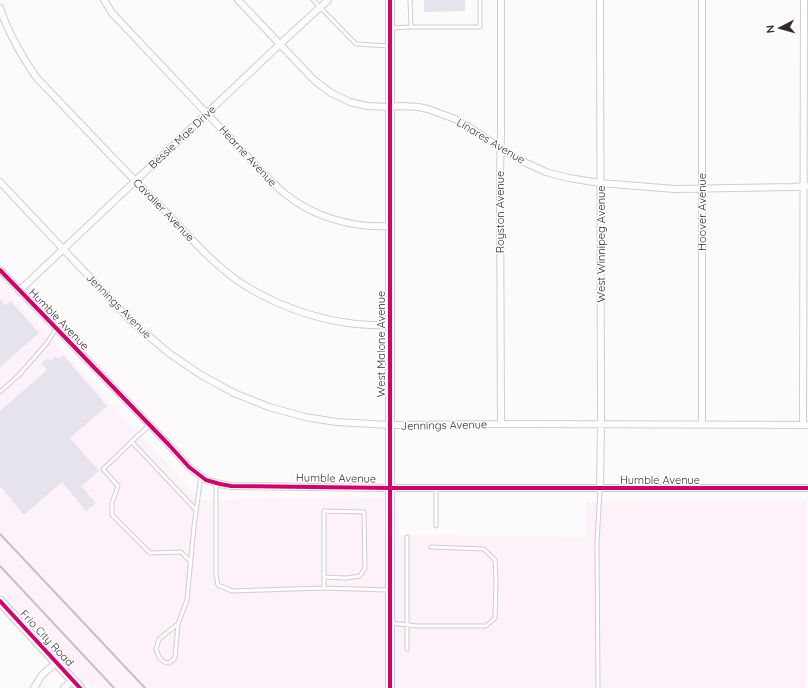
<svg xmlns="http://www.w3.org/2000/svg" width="808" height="688" viewBox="0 0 808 688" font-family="Quicksand,sans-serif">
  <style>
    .built { fill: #fdf1fa }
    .building { fill: #e6e3ec }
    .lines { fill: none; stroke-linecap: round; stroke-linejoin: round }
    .service-casing { stroke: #d1cccf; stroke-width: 5 }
    .minor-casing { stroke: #d1cccf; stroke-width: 8 }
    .tertiary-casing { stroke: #d1cccf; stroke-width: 10 }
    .secondary-casing { stroke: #d1cccf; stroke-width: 11 }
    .service { stroke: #fffefe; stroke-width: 3 }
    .minor { stroke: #fffefe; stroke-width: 6 }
    .tertiary { stroke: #fffefe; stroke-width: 8 }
    .secondary { stroke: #f9f5f6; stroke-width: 9 }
    .rail { stroke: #c3c2c3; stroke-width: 2 }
    .cycleway-casing { stroke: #fff; stroke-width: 6 }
    .cycleway { stroke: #d6006c; stroke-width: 4 }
    .labels { text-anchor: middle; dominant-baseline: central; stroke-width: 3; stroke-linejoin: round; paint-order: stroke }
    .street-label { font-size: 11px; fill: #312a2f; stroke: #fff }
  </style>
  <rect width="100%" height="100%" fill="#fcfafb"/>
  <!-- built -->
  <path class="built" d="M0 283 200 500 397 498 398 535 587 537 586 502 806 501 805 688H91L0 590Z"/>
  <!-- building -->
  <path class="building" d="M424 0H465V11L424 12Z
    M0 299 5 305 11 301 39 333 0 367Z
    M63 355 107 406 70 438 99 471 81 486 96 503 86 511 62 482 24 515 0 486V411L47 370 41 363 48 358 50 361 56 356 58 359Z"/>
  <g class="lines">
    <defs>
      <path id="service" d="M313 0 356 44 389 46
        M411 27H480V0
        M391 28 411 27 410 0
        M0 392 19 375 47 343 56 329
        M150 425C133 439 119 455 103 469L118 486 112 503V515L150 553 181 552 191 562
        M132 442 196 510
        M216 483V575L218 585 232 591 324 588
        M436 526V488
        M324 577 346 578 360 576 365 568 364 512 324 511V588L388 590
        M390 623 417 626H486L495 618 496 580 495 560 484 549 431 547
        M178 624 175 658 169 663C160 662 159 657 156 649L159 639 178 624 187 600 194 526 201 476
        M407 649V537
        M598 688 597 543 600 489"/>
      <path id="minor" d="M104 0 112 13 264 174C270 180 277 187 284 193 313 217 352 228 389 226
        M238 0 314 80 331 93 350 102 367 106 389 107 402 106 418 107 428 109 455 119 469 127 508 153 524 162 546 172 569 178 600 183 675 189 793 187 808 186
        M501 0V131L500 174 501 424
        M702 0V424
        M0 8C8 33 21 55 36 77 79 122 122 168 166 212 194 241 220 273 256 292 287 309 321 320 356 324 367 325 379 325 390 326
        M0 182 131 321 170 354 201 375 234 393 269 407 305 417 336 422 390 425 501 424 808 425
        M0 270 170 446 189 467 206 480 220 484 231 486 390 488H808
        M19 291 279 45 328 0
        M803 425 804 0
        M600 489 601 424 600 0
        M34 688 42 675 57 662
        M64 688 73 680"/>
      <path id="tertiary" d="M390 0V688"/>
      <path id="secondary" d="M0 601 80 688"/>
    </defs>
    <!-- service casing -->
    <use href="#service" class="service-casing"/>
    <!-- minor casing -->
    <use href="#minor" class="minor-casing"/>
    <!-- tertiary casing -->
    <use href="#tertiary" class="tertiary-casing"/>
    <!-- secondary casing -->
    <use href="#secondary" class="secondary-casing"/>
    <!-- service -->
    <use href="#service" class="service"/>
    <!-- minor -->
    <use href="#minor" class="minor"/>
    <!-- tertiary -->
    <use href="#tertiary" class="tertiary"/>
    <!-- secondary -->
    <use href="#secondary" class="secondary"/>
    <!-- rail -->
    <path class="rail" d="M0 534 145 688
      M0 566 114 688"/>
    <defs>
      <path id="cycleway" d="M390 0V688
        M0 270 170 446 189 467 206 480 220 484 231 486 390 488H808
        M0 601 80 688"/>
    </defs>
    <!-- cycleway casing -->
    <use href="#cycleway" class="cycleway-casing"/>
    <!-- cycleway -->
    <use href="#cycleway" class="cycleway"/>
  </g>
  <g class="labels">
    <!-- street labels -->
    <g class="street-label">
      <text transform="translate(182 137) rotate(-43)">Bessie Mae Drive</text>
      <text transform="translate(491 141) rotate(31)">Linares Avenue</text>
      <text transform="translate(248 156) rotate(47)">Hearne Avenue</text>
      <text transform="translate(164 210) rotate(46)">Cavalier Avenue</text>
      <text transform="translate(500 212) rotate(-90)">Royston Avenue</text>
      <text transform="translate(702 212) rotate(-90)">Hoover Avenue</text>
      <text transform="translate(601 244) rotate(-90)">West Winnipeg Avenue</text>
      <text transform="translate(119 306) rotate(45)">Jennings Avenue</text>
      <text transform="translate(59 319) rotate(46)">Humble Avenue</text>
      <text transform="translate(381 344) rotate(-90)">West Malone Avenue</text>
      <text transform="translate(444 425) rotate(-1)">Jennings Avenue</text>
      <text transform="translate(336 478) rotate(1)">Humble Avenue</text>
      <text x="660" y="480">Humble Avenue</text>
      <text transform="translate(47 638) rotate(47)">Frio City Road</text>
    </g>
  </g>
  <!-- north arrow -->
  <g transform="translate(780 28) rotate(264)" stroke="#ffffff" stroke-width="3" paint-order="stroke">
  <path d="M0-3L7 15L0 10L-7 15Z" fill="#312a2f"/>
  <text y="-6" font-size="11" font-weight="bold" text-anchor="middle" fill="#312a2f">N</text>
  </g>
</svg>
